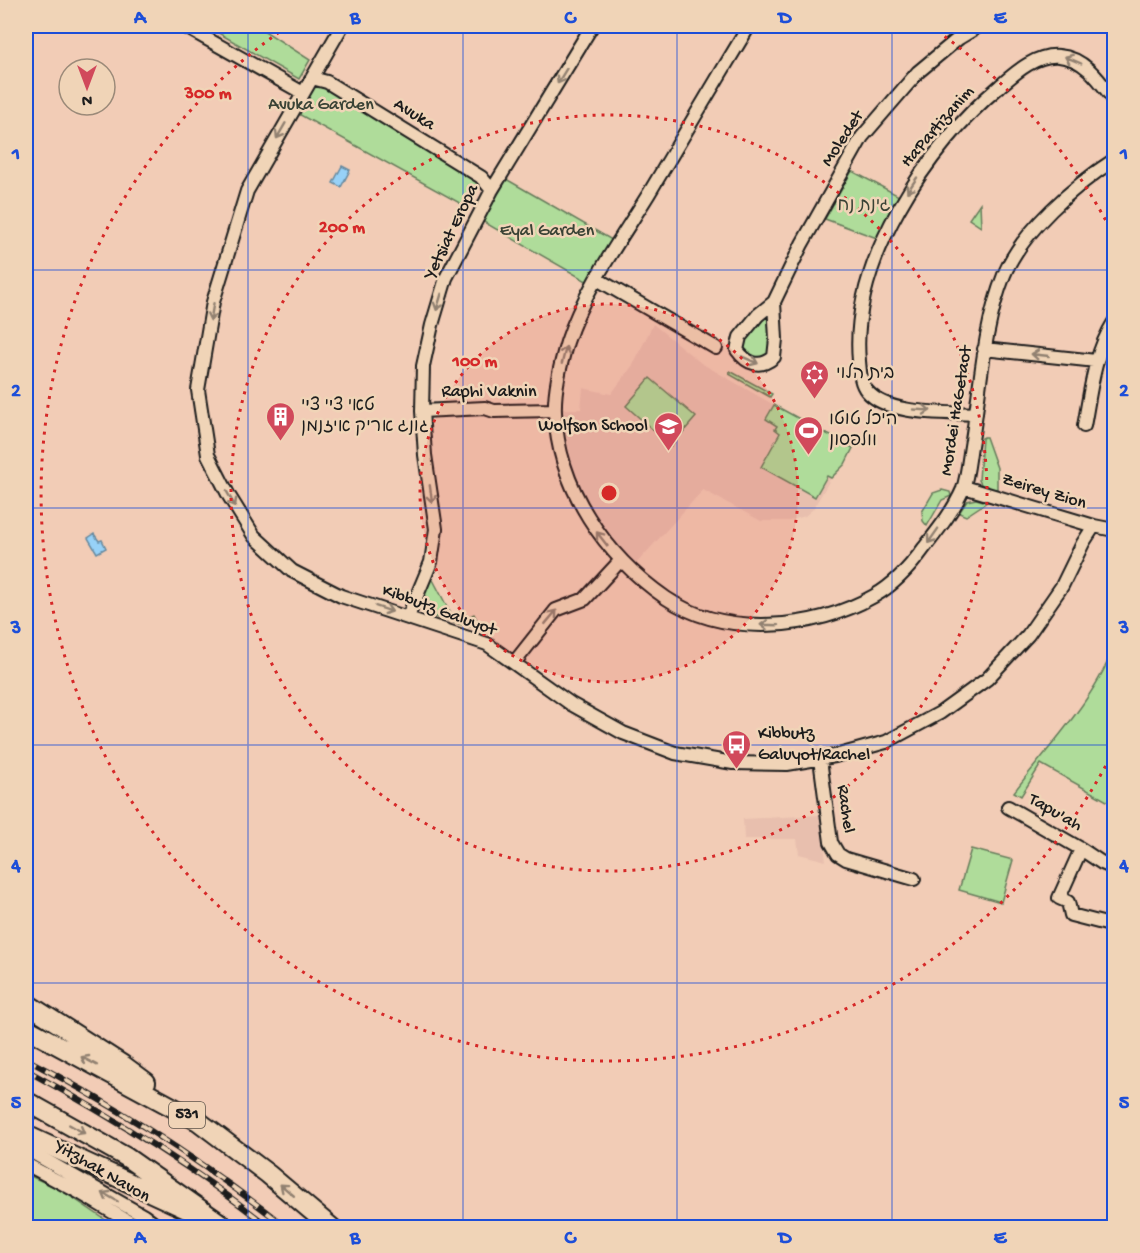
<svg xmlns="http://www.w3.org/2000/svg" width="1140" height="1253" viewBox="0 0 1140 1253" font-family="'Gochi Hand','Playpen Sans Hebrew',sans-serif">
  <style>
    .built { fill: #e8bfae }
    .green { fill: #afdc9a; stroke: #667c5b; stroke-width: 1.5 }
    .water { fill: #97d1f7; stroke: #66899f; stroke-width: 1.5 }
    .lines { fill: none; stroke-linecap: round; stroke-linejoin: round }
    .minor-casing { stroke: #1c1c1c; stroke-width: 16 }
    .highway-casing { stroke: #1c1c1c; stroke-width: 22 }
    .minor { stroke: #f0d4b7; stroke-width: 12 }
    .highway { stroke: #f0d4b7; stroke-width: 18 }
    .rail-casing { stroke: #1c1c1c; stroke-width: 6 }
    .rail { stroke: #f0d4b7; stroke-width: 4; stroke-dasharray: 11; stroke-linecap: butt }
    .oneway { stroke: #918171 }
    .grid { fill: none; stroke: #1d4ed8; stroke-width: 1.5; stroke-opacity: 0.55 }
    .ring { fill: none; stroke: #d62828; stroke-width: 3; stroke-dasharray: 3 6 }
    .labels { text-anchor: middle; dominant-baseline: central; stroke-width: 5; stroke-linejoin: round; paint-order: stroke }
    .shield { fill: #f0d4b7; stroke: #5c534a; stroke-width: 1.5 }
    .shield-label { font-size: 16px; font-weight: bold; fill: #1c1c1c }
    .park-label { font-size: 18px; fill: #394235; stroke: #f0d4b7 }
    .street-label { font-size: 18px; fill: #1c1c1c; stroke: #f0d4b7 }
    .poi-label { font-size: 18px; fill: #1c1c1c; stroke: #f0d4b7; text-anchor: start }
    .centre { fill: #d62828; stroke: #f0d4b7; stroke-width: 3 }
    .ring-label { font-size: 18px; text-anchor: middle; font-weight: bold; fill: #d62828; stroke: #f0d4b7; stroke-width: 5; stroke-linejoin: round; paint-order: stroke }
    .neatline { fill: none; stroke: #1d4ed8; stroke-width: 2 }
    .grid-label { font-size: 20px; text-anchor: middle; font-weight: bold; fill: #1d4ed8 }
  </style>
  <rect width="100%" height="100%" fill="#f2ccb6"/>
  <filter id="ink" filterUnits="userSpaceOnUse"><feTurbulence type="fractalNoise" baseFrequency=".0167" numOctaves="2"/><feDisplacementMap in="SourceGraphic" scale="12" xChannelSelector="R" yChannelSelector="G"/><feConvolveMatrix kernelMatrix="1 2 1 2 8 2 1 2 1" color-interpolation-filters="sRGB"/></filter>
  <g filter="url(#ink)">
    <!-- built -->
    <path class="built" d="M653 324 701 363 774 405 766 419 777 426 780 432 761 466 827 476 831 478 813 509 805 516 789 521H761L703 490 634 566 600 527 585 498 573 469 566 436 563 409H581L583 388 611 394 633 365Z
      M820 815 826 861 799 854 797 839H744L743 819Z"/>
    <!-- green -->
    <path class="green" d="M206 26H257L310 60 299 79Z
      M312 78 481 177 465 206 293 111Z
      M852 171 899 196 877 238 825 219Z
      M506 179 612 240 588 282 482 221Z
      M980 203 981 227 969 219Z
      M774 302 776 339 767 363 741 356 740 337Z
      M730 371 772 394 770 397 729 374Z
      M650 378 696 417 671 446 626 406Z
      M774 405 853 448 845 464 831 478 827 476 815 497 761 467 780 433 775 429 777 426 766 419Z
      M984 437H986L997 468V489H987L982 486 979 480 982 438Z
      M942 490 950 492 951 496 942 500 927 526 923 521 922 512 933 493Z
      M976 499 987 502 966 516 959 513 967 501Z
      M431 576 452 616 459 612 463 619 474 614 478 622 470 627 428 615C419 602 425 589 431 576Z
      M1114 645V805L1041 764 1021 796 1014 792C1047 748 1098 696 1114 645Z
      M971 849 1013 860 1001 902 959 890Z
      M26 1174 61 1190 116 1227H26Z"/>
    <!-- water -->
    <path class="water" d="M342 166 350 170 341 187 333 183Z
      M94 534 99 541 102 540 106 548 97 553 88 538Z"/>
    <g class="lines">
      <defs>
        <path id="minor" d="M184 26 303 93
          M342 26 247 191 213 302 198 390 208 455 229 496 254 536 292 571 341 596 487 644 571 704 623 733 675 753 733 763 787 764 835 756 886 742 940 713 987 679 1028 635 1062 586 1083 543 1094 526
          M749 26C715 82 682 138 648 195 620 240 583 292 567 342 561 362 554 391 555 412 558 488 605 556 666 598 725 638 814 630 874 596 894 585 911 566 924 548 938 530 954 510 963 489 968 474 969 456 972 440 981 385 983 328 1004 275 1022 231 1075 185 1114 160
          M312 78 327 82 481 177 492 190
          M597 279 716 348
          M774 302 776 339 774 357C760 369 747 364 737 350L740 337 758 315 774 302 802 244 862 137 918 72 959 38 979 26
          M984 349 1096 361
          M422 411 485 408 494 411 555 410
          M976 414C946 412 888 416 867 391 860 383 860 371 859 361 850 262 927 147 1000 86 1016 72 1036 54 1059 56 1085 58 1100 81 1114 100
          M1084 426C1091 389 1094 354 1114 322
          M964 487 1094 526 1114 530
          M408 617 431 562 436 529 425 455 422 411 423 366 432 325 446 278 492 190 592 26
          M514 663 556 610 585 599 621 560
          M820 759 831 842 838 854 846 859 914 879
          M1008 807 1081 849 1102 863 1114 868
          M1081 849 1059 898 1068 902 1071 915 1114 926
          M26 1149 144 1216 160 1228
          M26 1164 82 1194 139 1228"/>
        <path id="highway" d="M26 1003 123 1065 146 1082
          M26 1028 198 1121 268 1174 332 1228
          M26 1101 126 1157 227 1228
          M26 1135 193 1212"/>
      </defs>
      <!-- minor casing -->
      <use href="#minor" class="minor-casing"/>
      <!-- highway casing -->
      <use href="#highway" class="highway-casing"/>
      <!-- minor -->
      <use href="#minor" class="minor"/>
      <!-- highway -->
      <use href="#highway" class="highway"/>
      <defs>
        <path id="rail" d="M26 1059C118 1107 205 1163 287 1228
          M26 1070C112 1117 194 1167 270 1228"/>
      </defs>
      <!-- rail casing -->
      <use href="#rail" class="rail-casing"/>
      <!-- rail -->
      <use href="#rail" class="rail"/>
    </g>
    <!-- one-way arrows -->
    <defs><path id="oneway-shaft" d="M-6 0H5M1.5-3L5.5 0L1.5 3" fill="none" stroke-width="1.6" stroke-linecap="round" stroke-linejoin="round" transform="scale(1.5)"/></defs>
    <g class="oneway">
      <use href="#oneway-shaft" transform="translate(1073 60) rotate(-157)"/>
      <use href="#oneway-shaft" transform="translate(562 76) rotate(121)"/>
      <use href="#oneway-shaft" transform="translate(281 131) rotate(120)"/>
      <use href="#oneway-shaft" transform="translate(912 185) rotate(124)"/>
      <use href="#oneway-shaft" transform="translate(439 302) rotate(107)"/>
      <use href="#oneway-shaft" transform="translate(212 312) rotate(100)"/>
      <use href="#oneway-shaft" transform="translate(564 355) rotate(-76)"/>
      <use href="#oneway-shaft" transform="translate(1040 355) rotate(-174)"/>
      <use href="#oneway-shaft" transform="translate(750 360) rotate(24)"/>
      <use href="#oneway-shaft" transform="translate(922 410) rotate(3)"/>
      <use href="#oneway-shaft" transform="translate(431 494) rotate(82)"/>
      <use href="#oneway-shaft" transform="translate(231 499) rotate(60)"/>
      <use href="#oneway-shaft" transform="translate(933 536) rotate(125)"/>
      <use href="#oneway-shaft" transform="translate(602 539) rotate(-128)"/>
      <use href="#oneway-shaft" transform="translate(384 609) rotate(18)"/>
      <use href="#oneway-shaft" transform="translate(551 617) rotate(-50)"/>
      <use href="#oneway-shaft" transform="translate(769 625) rotate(-178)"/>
      <use href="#oneway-shaft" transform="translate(89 1061) rotate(-152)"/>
      <use href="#oneway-shaft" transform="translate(77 1129) rotate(30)"/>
      <use href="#oneway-shaft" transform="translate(287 1190) rotate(-140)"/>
      <use href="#oneway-shaft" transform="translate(110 1197) rotate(-150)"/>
    </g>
  </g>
  <!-- grid -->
  <path class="grid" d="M248 26V1228M463 26V1228M677 26V1228M892 26V1228M26 270H1114M26 508H1114M26 745H1114M26 983H1114"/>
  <!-- distance rings -->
  <circle cx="609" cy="493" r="189" fill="#d62828" fill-opacity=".12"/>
  <g class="ring">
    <circle cx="609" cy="493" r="189"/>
    <circle cx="609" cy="493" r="378"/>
    <path d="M1114 750A567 567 0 1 1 288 26M930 26A567 567 0 0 1 1114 236"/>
  </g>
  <!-- icons -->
  <defs>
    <symbol id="synagogue-pin" viewBox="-11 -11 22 30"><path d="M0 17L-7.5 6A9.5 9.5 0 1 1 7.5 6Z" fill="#d1495b" stroke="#f0d4b7"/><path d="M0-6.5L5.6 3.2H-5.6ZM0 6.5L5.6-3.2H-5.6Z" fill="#fff"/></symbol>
    <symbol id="building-pin" viewBox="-11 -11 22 30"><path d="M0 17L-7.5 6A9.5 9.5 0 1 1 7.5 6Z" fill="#d1495b" stroke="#f0d4b7"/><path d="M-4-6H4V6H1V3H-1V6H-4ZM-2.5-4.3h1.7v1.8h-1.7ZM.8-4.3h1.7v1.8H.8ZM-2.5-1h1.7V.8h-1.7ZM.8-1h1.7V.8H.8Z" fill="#fff"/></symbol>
    <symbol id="school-pin" viewBox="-11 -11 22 30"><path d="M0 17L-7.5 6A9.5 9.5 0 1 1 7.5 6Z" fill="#d1495b" stroke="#f0d4b7"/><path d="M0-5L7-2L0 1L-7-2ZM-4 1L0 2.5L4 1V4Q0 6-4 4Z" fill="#fff"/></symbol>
    <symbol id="stadium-pin" viewBox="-11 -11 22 30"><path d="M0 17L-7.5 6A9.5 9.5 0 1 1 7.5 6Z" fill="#d1495b" stroke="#f0d4b7"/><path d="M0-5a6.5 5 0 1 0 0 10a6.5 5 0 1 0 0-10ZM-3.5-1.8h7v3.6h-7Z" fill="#fff"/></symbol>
    <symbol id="bus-pin" viewBox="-11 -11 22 30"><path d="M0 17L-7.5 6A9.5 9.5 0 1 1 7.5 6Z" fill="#d1495b" stroke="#f0d4b7"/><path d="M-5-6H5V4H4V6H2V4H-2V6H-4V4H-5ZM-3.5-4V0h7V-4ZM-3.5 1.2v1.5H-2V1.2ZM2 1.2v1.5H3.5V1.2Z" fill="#fff"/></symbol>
  </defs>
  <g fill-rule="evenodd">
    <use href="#synagogue-pin" x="798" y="358" width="33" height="45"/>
    <use href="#building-pin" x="264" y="400" width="33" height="45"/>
    <use href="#school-pin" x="652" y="410" width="33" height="45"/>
    <use href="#stadium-pin" x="792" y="414" width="33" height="45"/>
    <use href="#bus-pin" x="720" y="728" width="33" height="45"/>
  </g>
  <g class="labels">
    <!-- shield labels -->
    <rect class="shield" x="169" y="1102" width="36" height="26" rx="4.5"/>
    <g class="shield-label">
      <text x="187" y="1115">531</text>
    </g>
    <!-- park labels -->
    <g class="park-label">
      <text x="321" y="105">Avuka Garden</text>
      <text x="864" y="206">גינת נח</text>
      <text x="547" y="231">Eyal Garden</text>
    </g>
    <!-- street labels -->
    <g class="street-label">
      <text transform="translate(414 115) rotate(32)">Avuka</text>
      <text transform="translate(938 127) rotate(-49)">HaPartizanim</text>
      <text transform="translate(843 139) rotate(-57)">Moledet</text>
      <text transform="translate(452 232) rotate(-64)">Yetsiat Eropa</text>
      <text x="489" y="392">Raphi Vaknin</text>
      <text transform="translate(957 411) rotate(-81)">Mordei HaGetaot</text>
      <text transform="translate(1044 492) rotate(17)">Zeirey Zion</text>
      <text transform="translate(439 611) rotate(20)">Kibbutz Galuyot</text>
      <text transform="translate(845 809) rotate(82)">Rachel</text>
      <text transform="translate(1055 813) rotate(30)">Tapu'ah</text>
      <text transform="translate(102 1172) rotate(30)">Yitzhak Navon</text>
    </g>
    <!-- poi labels -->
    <g class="poi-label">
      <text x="836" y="374">בית הלוי</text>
      <text x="301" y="406">טאי צ'י צ'י<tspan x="301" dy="21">גונג אריק איזנמן</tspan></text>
      <text x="829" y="420">היכל טוטו<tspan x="829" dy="21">וולפסון</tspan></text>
      <text x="648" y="426" text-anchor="end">Wolfson School</text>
      <text x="758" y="734">Kibbutz<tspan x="758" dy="21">Galuyot/Rachel</tspan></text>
    </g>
  </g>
  <circle cx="609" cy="493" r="9" class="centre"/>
  <g class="ring-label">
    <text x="208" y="98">300 m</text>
    <text x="342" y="232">200 m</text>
    <text x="475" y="366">100 m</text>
  </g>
  <!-- margin -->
  <rect width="1140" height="1253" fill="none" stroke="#f0d4b7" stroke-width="66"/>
  <!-- north arrow -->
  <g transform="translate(87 87) rotate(180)"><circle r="28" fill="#f0d4b7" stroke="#9b8a79" stroke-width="1.5"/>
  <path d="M0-4.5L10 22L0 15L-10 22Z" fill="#d1495b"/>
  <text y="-9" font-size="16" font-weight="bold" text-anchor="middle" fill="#1c1c1c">N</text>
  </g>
  <rect x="33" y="33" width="1074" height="1187" class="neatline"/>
  <g class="grid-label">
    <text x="140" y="23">A</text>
    <text x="355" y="23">B</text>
    <text x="570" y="23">C</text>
    <text x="785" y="23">D</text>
    <text x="1000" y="23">E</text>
    <text x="16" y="159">1</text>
    <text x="1124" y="159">1</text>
    <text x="16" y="396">2</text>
    <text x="1124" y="396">2</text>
    <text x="16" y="633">3</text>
    <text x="1124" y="633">3</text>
    <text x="16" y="871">4</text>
    <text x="1124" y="871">4</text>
    <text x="16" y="1108">5</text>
    <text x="1124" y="1108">5</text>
    <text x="140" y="1243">A</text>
    <text x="355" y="1243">B</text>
    <text x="570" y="1243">C</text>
    <text x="785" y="1243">D</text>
    <text x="1000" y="1243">E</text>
  </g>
</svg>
